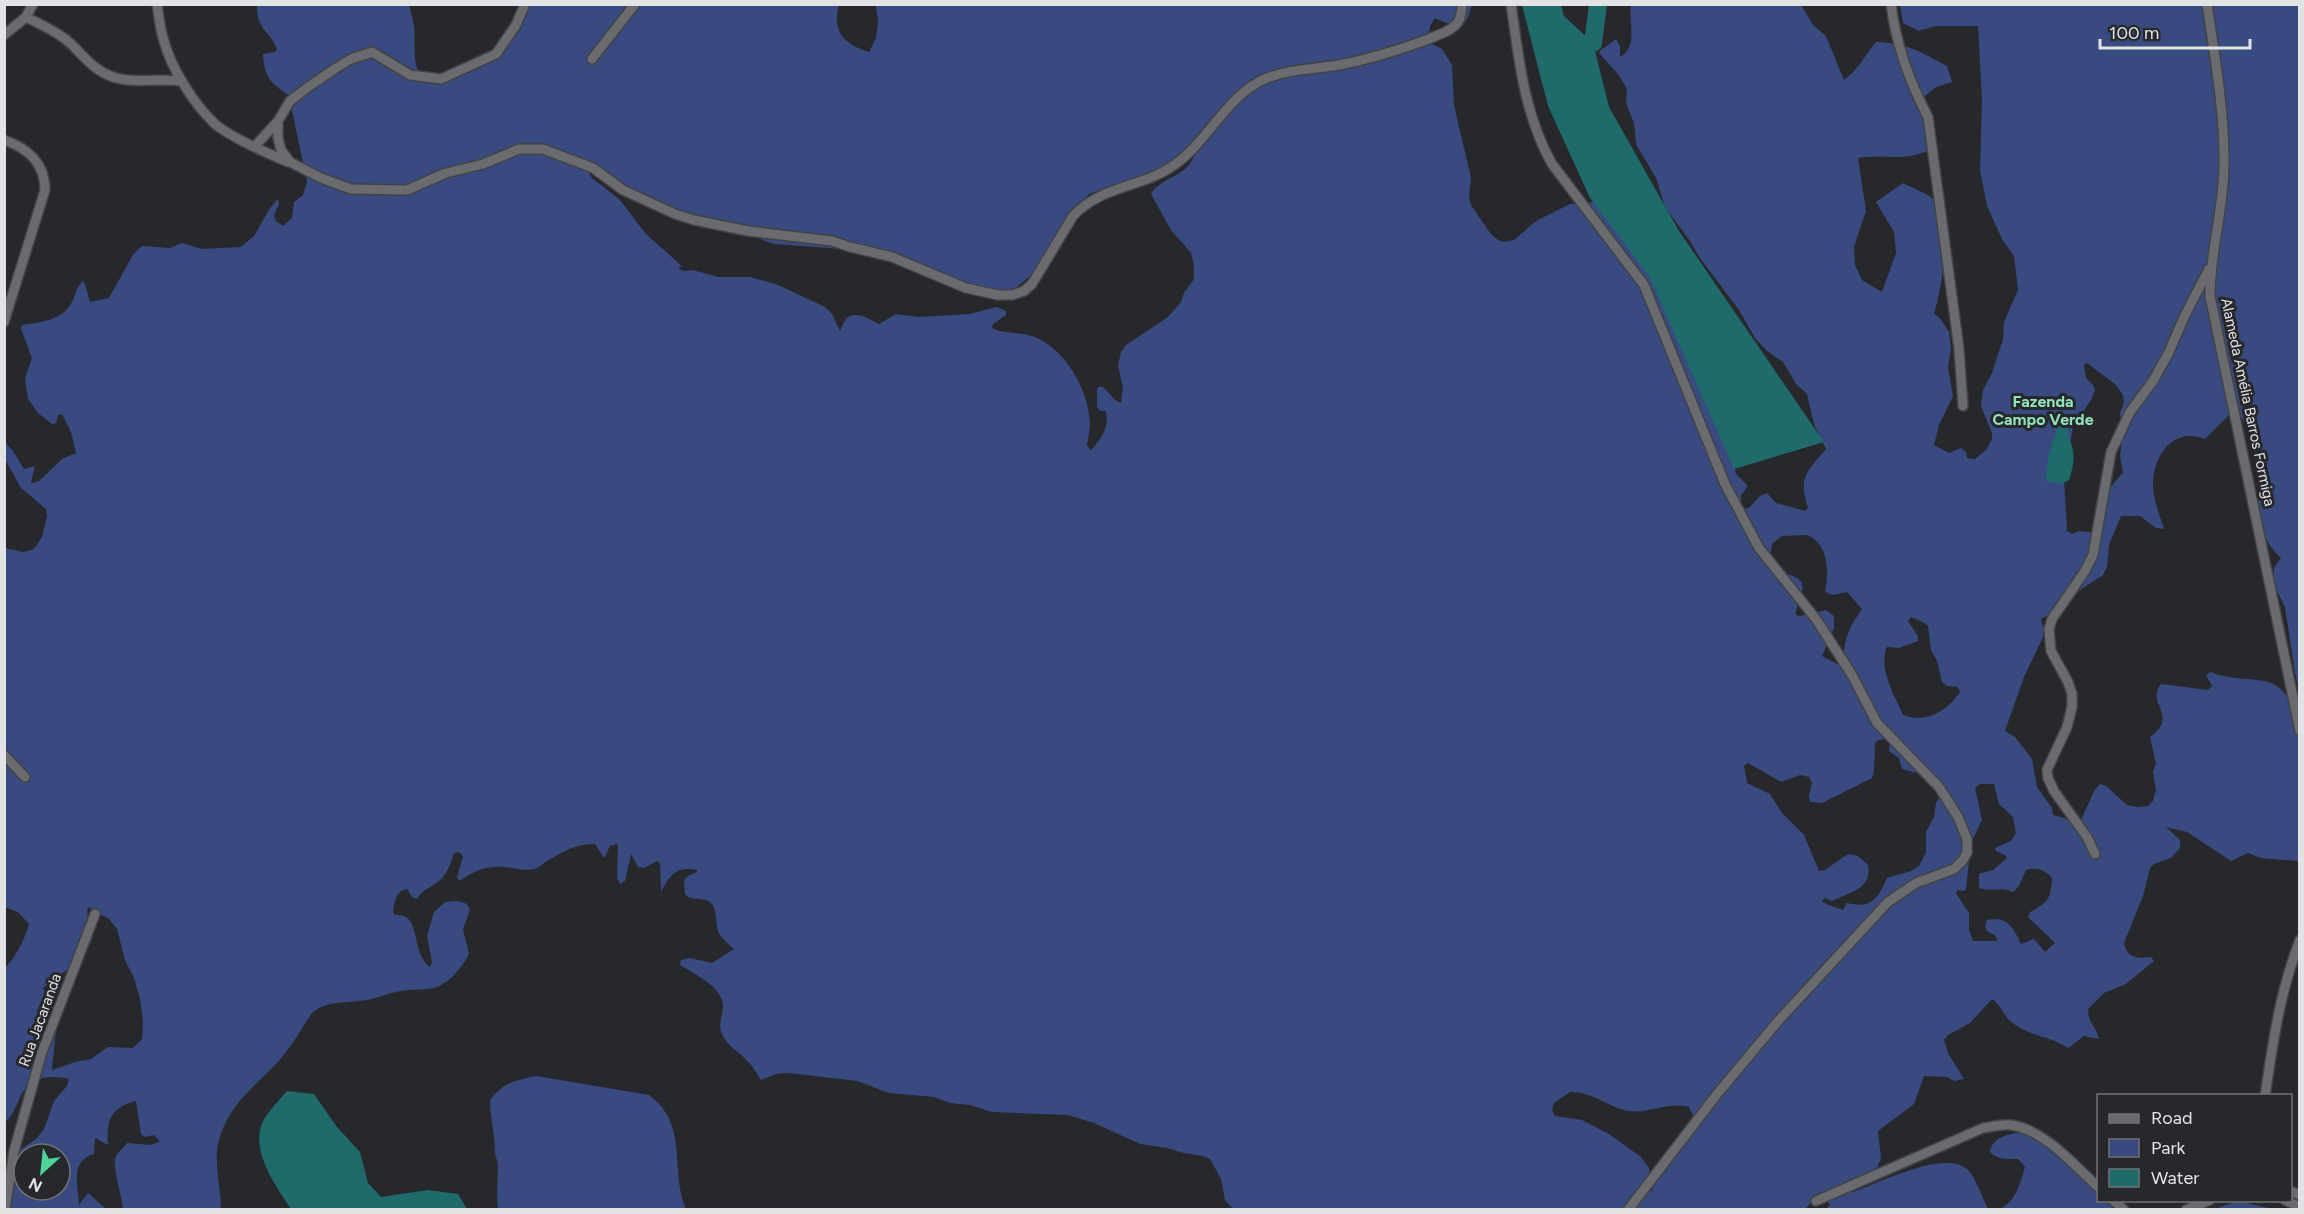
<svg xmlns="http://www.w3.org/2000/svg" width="2304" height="1214" viewBox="0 0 2304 1214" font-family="Figtree,sans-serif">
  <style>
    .green { fill: #394a81; fill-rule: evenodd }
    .water { fill: #1f6a6b }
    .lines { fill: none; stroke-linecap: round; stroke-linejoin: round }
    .river { stroke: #1f6a6b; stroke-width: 18 }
    .minor-casing { stroke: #424345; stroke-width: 12 }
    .minor { stroke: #6a6b6f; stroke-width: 9 }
    .labels { text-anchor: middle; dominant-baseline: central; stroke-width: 6; stroke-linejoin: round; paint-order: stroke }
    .street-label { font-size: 15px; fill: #e2e3e4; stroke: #27282b }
    .neighbourhood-label { font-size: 16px; font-weight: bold; fill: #91e3ba; stroke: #27282b }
  </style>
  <rect width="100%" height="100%" fill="#27282b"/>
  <!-- green -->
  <path class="green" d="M1472 4 1468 18 1463 25 1454 26 1435 18 1431 24 1427 38 1430 43 1442 49 1452 65 1454 105 1471 178 1469 197 1471 205 1490 233 1498 240 1504 242 1514 240 1536 221 1570 204 1595 202 1619 209 1744 454 1735 469 1736 474 1748 486 1741 495V509L1749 508 1760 496 1767 493 1776 503 1805 511 1808 508C1798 476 1807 472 1826 449L1814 424 1807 394 1796 384 1783 362 1766 350 1755 338 1739 310 1700 258 1690 241 1665 207 1656 178 1636 144 1634 123 1626 103 1627 89 1618 74 1599 53 1601 50 1616 39 1620 46V57C1639 47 1628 21 1631 5H1801L1813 25 1826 36 1844 80C1860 68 1864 56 1876 42 1907 43 1921 52 1947 66L1952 82 1936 87 1924 97 1934 129 1935 147C1907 163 1887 154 1858 158L1866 211 1854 247 1855 265 1862 280 1882 292 1896 253 1894 232 1876 202 1903 183C1912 188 1928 193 1935 201 1953 222 1942 288 1934 314L1939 317 1949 332 1951 348 1948 368 1953 396 1939 425 1934 445 1949 453 1961 448 1966 452 1967 458 1975 459 1987 449 1992 439V433L1981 406 1983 390 1992 373 2003 339 2004 322 2018 290 2014 256 2002 239 1987 206 1980 170 1982 100 1978 26H1935L1919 31 1903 23 1900 5H2299V689L2295 673 2285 607 2273 583 2274 568 2281 558C2250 529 2262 499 2256 462 2253 445 2246 426 2238 410L2232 412 2205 439C2172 426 2152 457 2153 488 2154 502 2160 516 2164 529L2156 528 2140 516H2121L2109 545 2107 567 2103 575 2074 594 2055 611 2041 619 2044 629 2043 637 2024 677 2005 731 2015 737 2032 759 2037 787 2052 808 2053 815 2071 820H2081L2094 791 2100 784 2106 786 2127 805 2137 807 2148 806 2153 801 2156 790 2153 772 2156 763 2150 737C2180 716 2145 703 2161 684L2208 690 2212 686 2206 675 2210 672C2258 689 2282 662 2299 727V861L2261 858 2248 853 2231 861 2187 832 2166 827 2180 840V848L2171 858 2154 864 2150 868 2143 896 2124 943C2127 958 2137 959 2151 957L2154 961 2126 984 2104 993 2088 1009C2088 1023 2096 1026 2099 1039L2084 1036 2068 1048C2052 1037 2030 1036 2014 1024 2004 1018 2001 1004 1992 999L1970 1023 1948 1035 1944 1040 1948 1053 1964 1079 1954 1081 1947 1077 1924 1076 1914 1104 1878 1131 1881 1158 1877 1168 1842 1193 1853 1192C1878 1183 1948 1147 1969 1171 1976 1179 1983 1199 1988 1209H1826L1830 1205 1824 1197 1819 1194 1804 1210 1233 1209 1225 1200 1221 1179 1210 1159 1203 1156 1184 1153 1167 1148 1140 1144 1094 1123 1068 1115 992 1112 970 1105 950 1103 934 1097 889 1093 857 1081 789 1073 776 1074 761 1080C757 1074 753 1066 747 1061 740 1052 730 1048 724 1038 716 1026 723 1018 723 1006 722 986 694 974 680 965L681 960 690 958 712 963 734 949C730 945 723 940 720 935 714 926 719 912 711 903 704 896 692 902 685 894L684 880 688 876 697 872V870C676 866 670 875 661 892L660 863 657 861 644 868 638 867 631 854 625 881 620 884 617 878 618 847 617 844 610 846 604 858 595 844C577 843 562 852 547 861 544 863 539 867 535 869 528 871 519 869 512 868 489 864 477 869 459 881L457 877 463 856 459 852 454 853C451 862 448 873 440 880 432 888 423 888 417 899L412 897 407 889C395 891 395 902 393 912L395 915C399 915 403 915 406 917 418 923 414 957 430 967L432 962 427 936 434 912 445 902 458 901 467 904 470 910 463 929 469 954C461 969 447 987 428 989 419 990 410 989 401 991 387 993 374 1000 360 1001 343 1003 326 1001 312 1013 301 1029 291 1048 277 1063 254 1087 228 1105 219 1140 213 1159 221 1188 221 1209H123C122 1198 113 1167 115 1159 117 1153 123 1148 127 1143L150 1145 160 1142 154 1135 144 1137 141 1134 136 1101C111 1107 106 1121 108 1145L95 1138 94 1154C70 1161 78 1184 79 1205L88 1193 106 1209H5V1172L17 1152 36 1139 44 1129 54 1101 67 1086 69 1079C45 1074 28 1078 18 1102 14 1110 12 1117 5 1122V968C17 955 24 941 29 924L18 912 5 907V548L23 552 34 549 42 537 47 517 46 509 21 488 5 459 4 441 13 451 24 469 35 466 31 482 32 483 39 481 62 459 76 453 71 432 62 414 58 415 56 423 52 424 38 413 28 399 25 378 32 358 21 329 22 325C41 322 62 321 72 302 76 294 76 287 83 281L85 284 90 302 109 298 134 253 142 246 170 248 182 243 201 249 241 247 254 236 270 208 278 199 279 204 274 215 276 221 283 226 292 218 294 202 303 195 307 182 292 110 295 99C274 86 264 80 263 54L275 52 277 49C268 28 257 31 257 5H409C411 12 413 19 414 27 416 41 411 65 422 76 440 96 475 66 489 53 503 40 514 21 524 5H839C832 31 843 44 869 52L876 38 878 22 876 5ZM1195 153C1188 178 1161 176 1151 194L1171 230 1191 253 1194 266V279L1184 293 1181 302 1168 317 1126 345 1121 352 1118 366 1123 387 1121 403C1111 400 1109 389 1100 386L1097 389V408L1101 411H1106C1109 428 1102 438 1091 450L1087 446C1088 438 1090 430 1090 422 1088 390 1067 352 1037 338 1023 331 1005 335 992 328L993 324 1006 315V311L997 307 970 314 918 317 896 314 879 324C871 320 856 310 847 318 844 321 842 327 840 331L832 314 825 307 776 284 750 277H718L693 270 684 271 679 269 680 266 683 267 646 234 619 199 592 178 589 173 590 168 632 194 703 223 741 232 774 244 843 249 876 254 995 294 1015 288 1033 274 1089 194 1152 173ZM2087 363 2116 385 2123 395 2124 402 2120 413 2123 431 2120 456 2123 473C2104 491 2101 509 2095 533L2079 531 2072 534 2067 531 2064 480 2073 427 2091 400 2095 390 2093 385 2086 378 2084 365ZM1807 535C1829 544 1829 571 1825 592L1833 595 1847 592 1862 609 1852 624 1846 639 1841 666 1822 656 1834 628V616L1826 610 1800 616 1796 615C1796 605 1800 601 1802 592 1806 575 1789 577 1780 570 1777 567 1773 562 1770 559L1772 544 1782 536ZM1911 617 1921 621 1928 626 1931 650 1937 661 1942 682 1947 686 1958 687 1960 692C1947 711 1926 724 1903 715 1894 694 1878 669 1887 647L1899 648 1918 641V636L1908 621ZM1888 739 1890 742 1889 751 1899 758 1902 769 1933 777 1944 790 1936 803 1934 817 1926 832V852L1919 866 1911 871 1887 878C1878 899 1871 909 1847 903L1843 910C1837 907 1827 906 1822 901L1825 898 1832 901C1850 892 1872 889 1868 865L1858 856 1848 854 1825 870 1819 871 1804 835 1782 813 1770 794 1747 783 1744 766 1748 763 1781 782 1800 775 1809 777 1812 783 1809 796 1810 802 1822 803 1872 778 1874 771 1875 743 1878 740ZM1980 784H1994L1999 804 2013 817 2016 833 2011 841 1995 848 1996 851 2005 855 2007 858 1993 870 1979 874V888C1991 892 2000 886 2013 892L2019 886 2026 870C2037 867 2045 870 2052 878 2051 898 2048 903 2030 912L2028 917 2055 943 2045 952 2034 939 2021 944C2014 928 2007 915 1987 920L1985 927 1987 931 1996 936 1997 941H1973L1969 930V913L1956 893 1958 890 1964 891 1966 889 1971 843 1982 820 1975 788ZM88 907 109 919 117 929 125 960 134 978 140 999 143 1021 142 1039 133 1048 108 1047 91 1059 75 1062 52 1070C54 1037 63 1019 43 988 57 978 94 952 93 934 92 924 85 916 88 907ZM1570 1092C1590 1091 1606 1105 1624 1110 1645 1116 1668 1101 1689 1107L1695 1120 1655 1182 1652 1191 1650 1190 1649 1168 1641 1157 1609 1134 1582 1120 1555 1116 1552 1110 1554 1103ZM24 1154H60V1190H24Z
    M536 1076 649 1095C690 1126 669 1168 686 1209H498C496 1195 498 1181 498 1166 498 1161 495 1157 495 1152 495 1135 490 1117 490 1100 503 1083 516 1080 536 1076Z
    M2025 1132 2050 1143 2098 1193V1200L2106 1201 2114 1209H2000C2016 1201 2020 1184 2025 1167L2018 1159C2008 1159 1997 1160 1990 1152 1993 1135 2011 1134 2025 1132Z
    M2238 1201 2272 1209H2214Z"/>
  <!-- water -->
  <path class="water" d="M1522 5H1561L1564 16 1593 43 1609 107 1679 231 1824 442 1734 469 1649 276 1590 198 1548 106Z
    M2060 419 2068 422C2066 437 2071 438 2073 451 2075 461 2072 470 2069 480L2061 484 2046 481 2048 457Z
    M287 1091 314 1094 337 1127 360 1152 368 1183 381 1197 428 1190 458 1194 467 1209H291C275 1185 246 1145 266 1116 272 1107 280 1099 287 1091Z"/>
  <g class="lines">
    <!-- river -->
    <path class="river" d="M1593 43 1598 4"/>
    <defs>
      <path id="minor" d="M157 4C159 17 160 29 164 41 171 68 194 104 214 123 228 136 269 154 288 162
        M525 4 516 25 496 54 441 79 410 75 372 52 351 59 336 68 308 87 290 101 278 121V138L281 150 290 162 321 178 351 189 407 190 446 173 483 164 519 149H543L593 168 623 190 675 214 694 220 748 231 832 241 850 247 892 257 966 288 998 295H1012L1024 291 1032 284 1073 216C1102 185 1142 188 1174 165 1209 141 1227 94 1267 78 1290 69 1315 69 1339 65 1371 59 1396 51 1426 40 1437 35 1451 32 1458 22 1461 17 1462 10 1462 4
        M1511 4C1519 60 1524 114 1552 164L1644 285 1725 484 1759 548 1816 619 1852 675 1877 723 1939 787 1958 817 1967 839V853L1963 860 1954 869 1916 883 1888 902 1779 1020 1718 1093 1628 1210
        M1891 4C1896 45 1909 81 1928 117L1959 349 1963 406
        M2207 4C2215 58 2225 114 2224 168 2223 212 2210 252 2210 296L2300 731
        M26 17C41 25 57 31 70 43 84 56 93 70 113 77 134 84 159 78 182 81
        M4 35 26 17 33 4
        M592 59 635 4
        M4 140C28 148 45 164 45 190L4 322
        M255 146 278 121
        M4 755 25 777
        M2095 854 2087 837 2054 791 2048 778 2047 770 2067 727 2072 707V694L2068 682 2051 651 2049 629 2052 619 2085 571 2093 555 2111 452 2130 412 2153 381 2169 352 2185 315 2209 269
        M2265 1096C2273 1042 2280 991 2300 940
        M2290 1191 2300 1195
        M2113 1200 2124 1210
        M2285 1200 2300 1207
        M1816 1201 1983 1128C1992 1127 2001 1124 2011 1125 2045 1130 2074 1165 2098 1187
        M5 1210 14 1151 42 1052 95 914
        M2186 1210 2210 1200"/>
    </defs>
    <!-- minor casing -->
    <use href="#minor" class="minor-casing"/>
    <!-- minor -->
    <use href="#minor" class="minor"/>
  </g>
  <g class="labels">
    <!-- street labels -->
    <g class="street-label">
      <text transform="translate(2248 402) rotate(78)">Alameda Amélia Barros Formiga</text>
      <text transform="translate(40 1020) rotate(-70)">Rua Jacaranda</text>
    </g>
    <!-- neighbourhood labels -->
    <g class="neighbourhood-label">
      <text x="2043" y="401">Fazenda<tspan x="2043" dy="18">Campo Verde</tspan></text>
    </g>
  </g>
  <!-- border -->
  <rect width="2304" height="1214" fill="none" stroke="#e2e3e4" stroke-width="12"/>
  <!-- legend -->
  <rect x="2097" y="1094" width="195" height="108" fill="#27282b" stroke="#727375" stroke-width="1.5"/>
  <rect x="2109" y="1114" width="30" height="9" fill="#6a6b6f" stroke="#727375" stroke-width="1.5"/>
  <text x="2151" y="1124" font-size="18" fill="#e2e3e4">Road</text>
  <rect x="2109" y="1139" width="30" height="18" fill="#394a81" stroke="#727375" stroke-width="1.5"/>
  <text x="2151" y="1154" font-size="18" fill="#e2e3e4">Park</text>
  <rect x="2109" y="1169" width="30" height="18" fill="#1f6a6b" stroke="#727375" stroke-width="1.5"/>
  <text x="2151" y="1184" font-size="18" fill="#e2e3e4">Water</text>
  <!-- north arrow -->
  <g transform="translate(42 1172) rotate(207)"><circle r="28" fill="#27282b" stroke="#727375" stroke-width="1.5"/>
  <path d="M0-4.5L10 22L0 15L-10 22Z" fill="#4ed399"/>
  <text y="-9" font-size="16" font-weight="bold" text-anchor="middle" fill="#e2e3e4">N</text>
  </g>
  <!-- scale -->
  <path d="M2100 39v9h150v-9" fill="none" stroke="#e2e3e4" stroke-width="3"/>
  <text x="2109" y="39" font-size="18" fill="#e2e3e4" stroke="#27282b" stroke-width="4.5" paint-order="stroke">100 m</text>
</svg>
